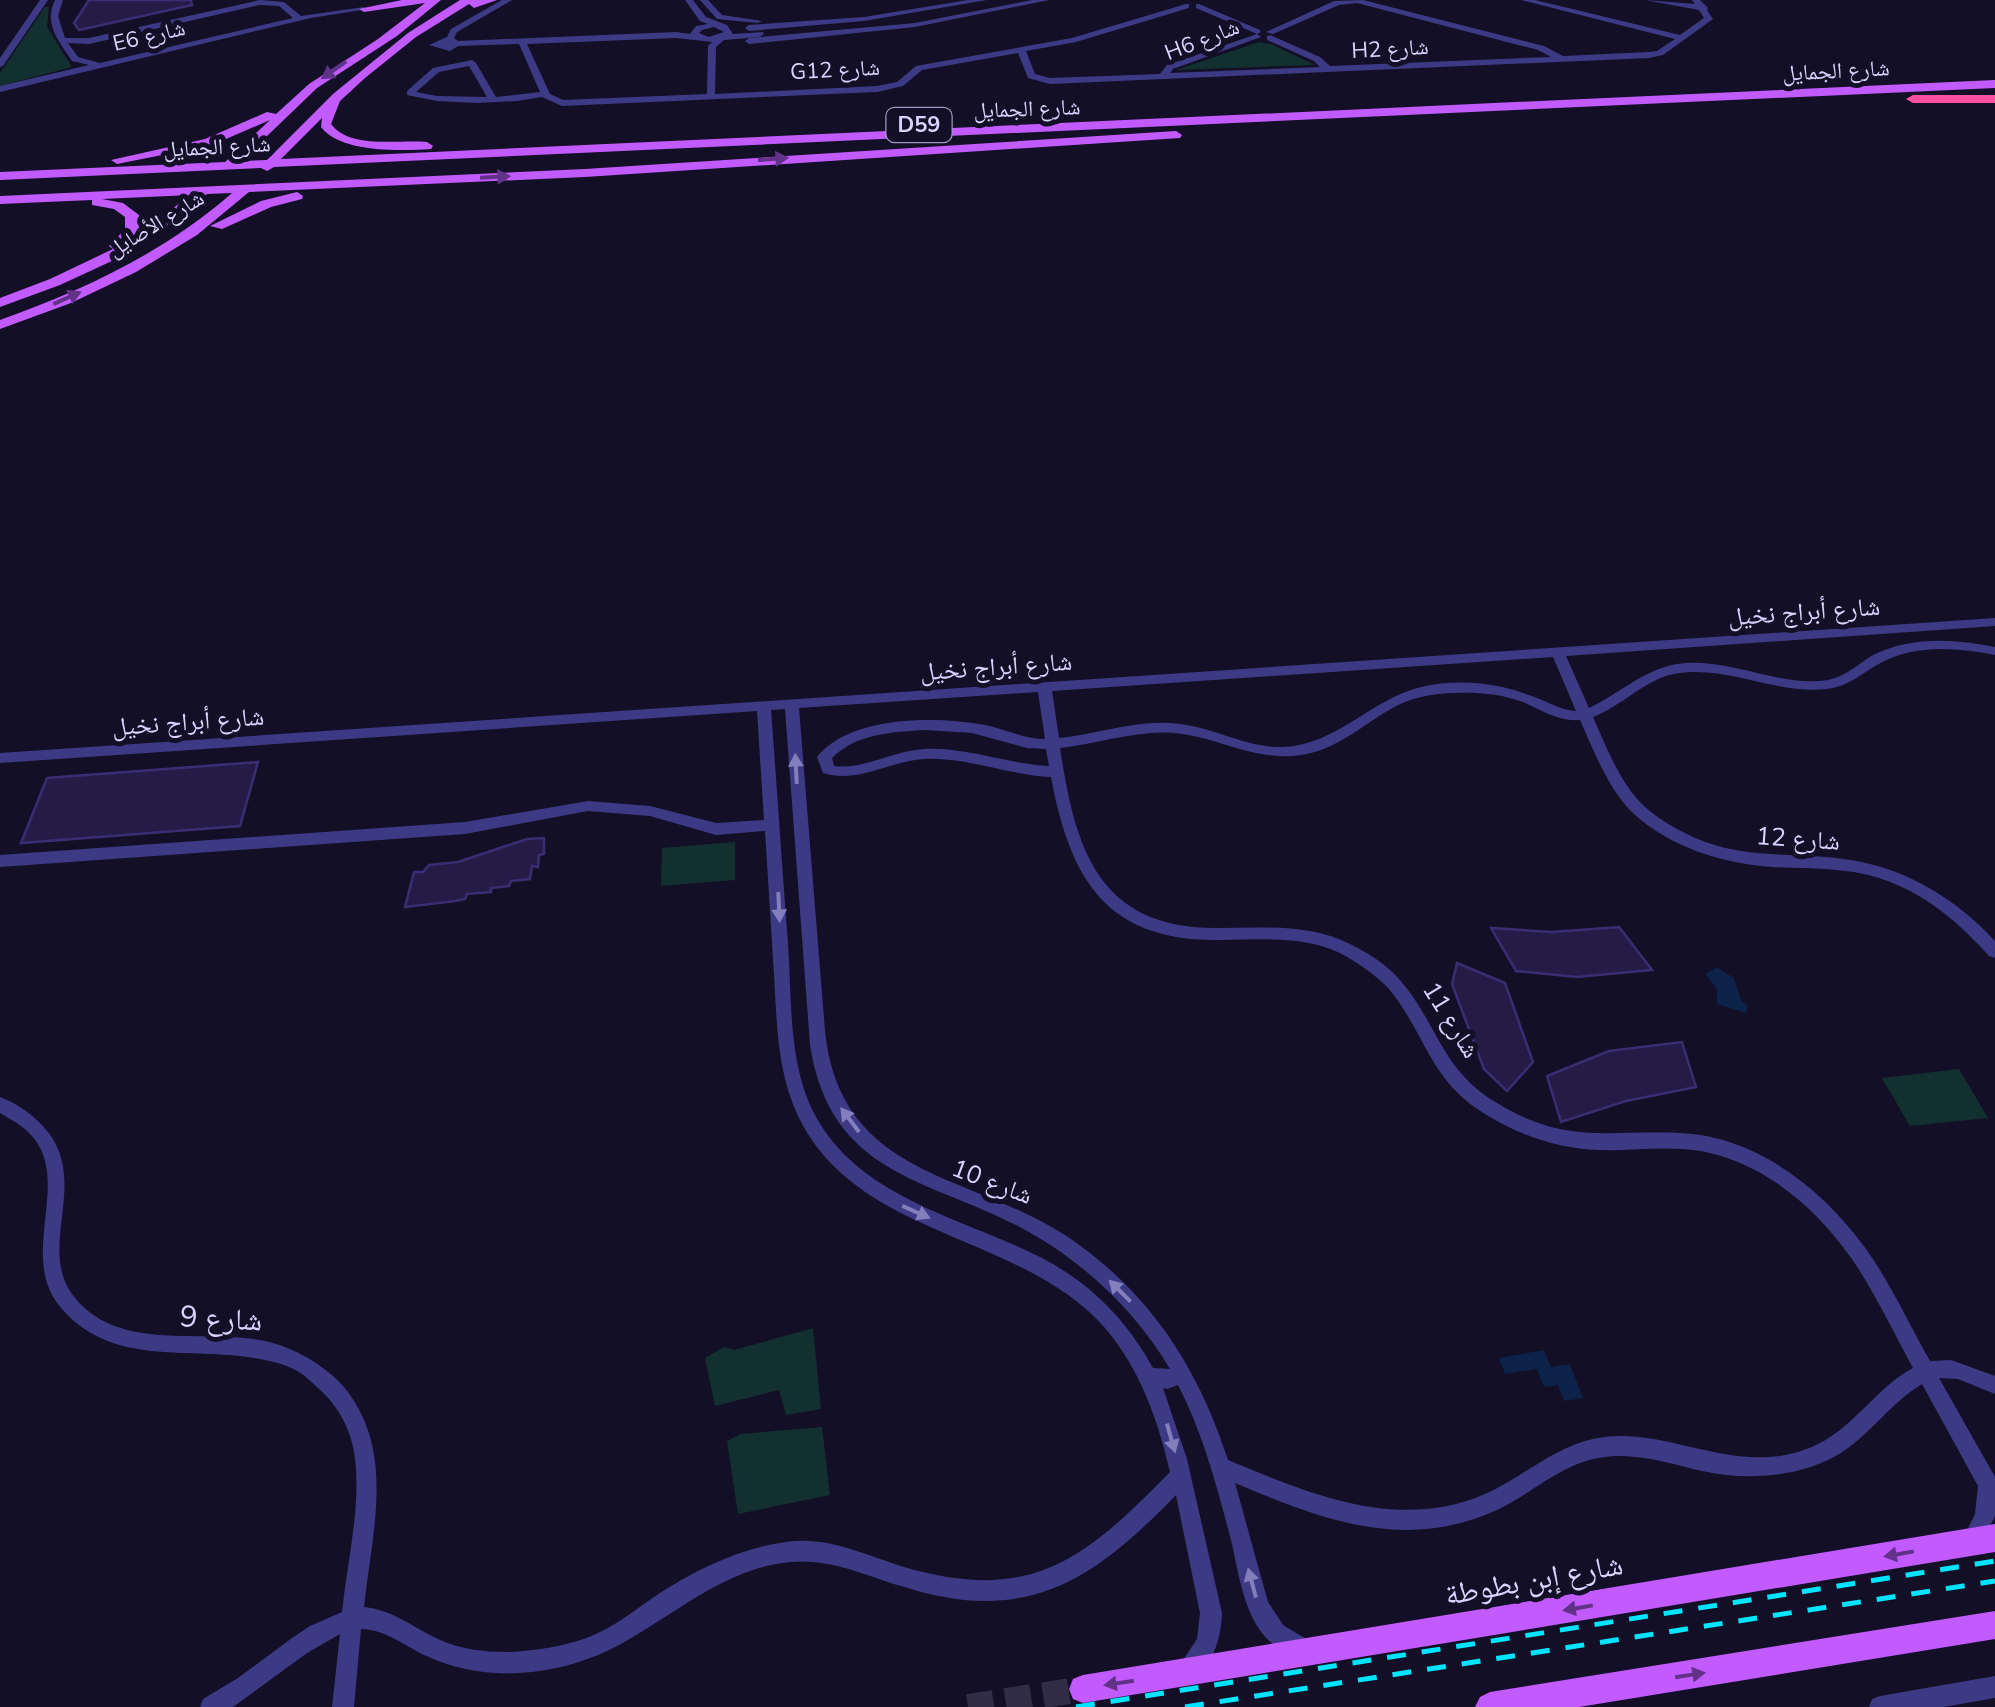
<svg xmlns="http://www.w3.org/2000/svg" width="1995" height="1707" viewBox="0 0 1995 1707" font-family="'Nunito Sans','Noto Naskh Arabic',sans-serif">
  <style>
    .green { fill: #12302f }
    .water { fill: #0c2248 }
    .building { fill: #241b47; stroke: #3b2d73; stroke-width: 2.5 }
    .lines { fill: none; stroke-linecap: round; stroke-linejoin: round }
    .major-tunnel { stroke: #312d47; stroke-width: 26; stroke-dasharray: 26 12; stroke-linecap: butt }
    .minor { fill: #3d3a85; fill-rule: evenodd }
    .major { fill: #c25bff; fill-rule: evenodd }
    .highway { fill: #ff4fa3; fill-rule: evenodd }
    .rail { stroke: #00e5ff; stroke-width: 5; stroke-dasharray: 19 16; stroke-linecap: butt }
    .oneway { fill: #623188 }
    .oneway2 { fill: #837fbc }
    .labels { text-anchor: middle; dominant-baseline: central; stroke-width: 10; stroke-linejoin: round; paint-order: stroke }
    .far-street-label { font-size: 22px; fill: #d9d4ff; stroke: #130f26 }
    .shield { fill: #130f26; stroke: #9e99be; stroke-width: 2.5 }
    .shield-label { font-size: 22px; font-weight: bold; fill: #d9d4ff }
    .street-label { font-size: 25px; fill: #d9d4ff; stroke: #130f26 }
    .near-street-label { font-size: 30px; fill: #d9d4ff; stroke: #130f26 }
  </style>
  <rect width="100%" height="100%" fill="#130f26"/>
  <!-- green -->
  <path class="green" d="M45 7H49L47 27 72 67 0 86V73Z
    M1259 42 1271 44 1315 65 1176 70Z
    M735 842V880L661 886 662 848Z
    M1959 1069 1988 1118 1910 1126 1882 1078Z
    M813 1328 821 1409 786 1415 779 1390 715 1406 705 1358 724 1347 734 1350Z
    M822 1427 830 1495 738 1514 727 1441 740 1434Z"/>
  <!-- water -->
  <path class="water" d="M1717 967 1734 978 1741 1000 1748 1006 1746 1013 1717 1004V989L1705 974Z
    M1544 1350 1551 1367 1570 1364 1583 1398 1564 1401 1558 1385 1544 1387 1537 1369 1505 1374 1499 1358Z"/>
  <!-- building -->
  <path class="building" d="M89 0H191L192 5 79 30 74 23Z
    M258 762 240 826 21 843 47 778Z
    M544 838V854L539 855 538 867 532 866 530 879 511 881 509 886 491 888V892L467 894 465 899 455 901 405 907 414 872H423L429 865 458 862 527 839Z
    M1619 927 1652 970 1577 977 1516 971 1491 928 1552 932Z
    M1457 963 1505 983 1533 1062 1507 1091 1484 1069 1452 984Z
    M1682 1042 1696 1087 1626 1101 1561 1122 1547 1076 1609 1051Z"/>
  <g class="lines">
    <!-- major-tunnel -->
    <path class="major-tunnel" d="M968 1707 1083 1689"/>
    <!-- minor -->
    <path class="minor" d="M40 0H48L3 66 0 67V58Z
      M55 0H63L58 16 65 38H89L260 0 284 2 301 16 364 7 368 9 311 18 0 92V86L89 65 72 61C59 41 43 24 55 0ZM259 5 279 6 293 18 100 63 78 57 68 43 89 44Z
      M502 0H512L457 32 454 38 458 41 676 32 690 34 696 26 708 24 700 21 685 0H693L706 17 727 25 733 34 763 32 764 34 760 37 724 40 716 47 715 94 877 86 897 82 916 66 1072 38 1186 4H1189V8L1076 42 1026 51 1035 74 1050 78 1160 74 1167 65 1257 34 1196 8V4H1199L1260 30 1261 32 1257 34 1261 37 1173 69 1170 73 1320 67 1314 61 1267 40V36L1270 35 1320 57 1330 66 1551 57 1538 50 1357 3 1339 5 1273 34 1266 32 1334 1 1363 0 1544 46 1563 56 1649 52 1657 51 1675 39 1521 0H1535L1680 35 1704 18 1699 10 1645 0 1695 4 1692 0H1700L1708 8 1707 10 1713 19 1663 55 1649 58 1050 84 1028 78 1018 53 922 70 903 86 877 92 562 106 542 97 517 101 477 103 437 101 407 95V91L433 68 472 60 476 63 496 97 540 92 519 44 458 46 450 51 429 45 447 37 451 29ZM714 27 724 32 709 37 699 33 702 30ZM676 38 712 42 708 46 707 94 563 100 550 94 527 44ZM469 66 487 97 437 96 416 92 439 72Z
      M700 0H708L722 15 762 21 758 23 717 19Z
      M968 0H987L864 21 749 31 745 28 749 25 864 17Z
      M1032 0H1049L915 27 749 44 745 41 749 38 915 23Z
      M1995 618V626L1566 656 1589 708C1619 694 1643 670 1677 664 1729 656 1778 688 1828 680 1846 677 1860 662 1875 654 1913 636 1955 639 1995 647V655C1954 647 1912 644 1875 666 1859 676 1846 687 1827 689 1775 695 1727 664 1674 674 1644 680 1622 706 1593 717 1606 746 1619 781 1642 804 1652 814 1666 823 1679 830 1740 863 1788 850 1851 860 1908 869 1957 900 1995 941V958L1989 956C1959 922 1923 892 1879 878 1844 867 1808 869 1773 867 1724 864 1669 847 1633 813 1608 789 1594 751 1580 720 1559 722 1542 710 1523 702 1501 694 1478 692 1455 693 1432 693 1409 698 1389 710 1360 727 1336 750 1301 755 1255 762 1219 737 1174 733 1136 730 1098 744 1060 748 1075 847 1097 929 1218 928 1264 928 1309 923 1352 945 1370 954 1387 965 1400 980 1438 1024 1441 1070 1497 1103 1566 1145 1606 1130 1680 1133 1756 1136 1823 1189 1866 1249 1891 1284 1909 1324 1930 1361L1951 1360 1995 1376V1394L1958 1379 1939 1378 1995 1477V1516L1979 1548 1972 1551 1965 1548 1962 1541 1975 1514 1978 1486 1922 1384C1887 1405 1865 1443 1828 1460 1789 1478 1744 1480 1702 1471 1668 1463 1633 1451 1598 1458 1560 1465 1531 1494 1497 1510 1404 1552 1323 1520 1235 1483L1268 1602 1283 1625 1311 1642 1314 1650 1311 1658 1303 1661C1286 1654 1270 1645 1259 1629 1242 1603 1238 1570 1231 1540 1217 1487 1203 1433 1178 1385L1167 1389 1163 1388 1187 1459 1222 1613C1221 1638 1213 1669 1188 1680L1180 1677 1177 1669 1197 1639 1200 1613 1176 1495C1091 1583 1024 1626 901 1586 864 1575 830 1558 790 1562 724 1569 677 1613 621 1644 590 1661 555 1671 519 1673 486 1675 454 1669 424 1655 402 1644 386 1630 361 1629L354 1707H332L340 1634 307 1653 233 1707H200L203 1699 238 1678 292 1638 310 1626 342 1612C347 1562 361 1509 355 1459 352 1431 339 1406 317 1387 311 1382 306 1376 299 1372 284 1363 266 1360 248 1357 183 1348 111 1365 62 1309 14 1256 78 1176 26 1130 18 1123 8 1118 0 1113V1097C19 1104 36 1117 48 1132 88 1184 38 1246 72 1294 118 1357 209 1325 273 1343 296 1350 314 1360 333 1376 355 1395 370 1426 374 1455 382 1505 369 1558 364 1607 393 1610 414 1628 440 1640 460 1649 484 1652 507 1652 534 1651 563 1647 589 1637 615 1627 637 1608 660 1593 698 1569 741 1548 786 1542 829 1536 864 1555 904 1567 1031 1604 1084 1560 1170 1472 1158 1420 1140 1369 1105 1328 1021 1232 857 1239 798 1116 777 1071 777 1024 774 975 771 927 768 879 765 831L716 835 650 816 588 811 465 834 0 867V855L465 822 588 801 650 806 716 823 764 820 757 711 0 763V753ZM1553 657 1576 711C1558 710 1544 699 1526 694 1493 682 1456 679 1421 687 1371 699 1337 745 1283 747 1247 748 1215 728 1180 724 1139 718 1099 734 1059 738L1052 691ZM1038 692 1045 739C1023 739 1006 729 985 725 937 716 850 715 817 757L823 773C859 784 889 761 924 759 967 757 1008 775 1051 777 1070 879 1106 942 1221 940 1261 940 1303 935 1340 953 1358 963 1375 974 1389 989 1426 1034 1429 1080 1485 1114 1519 1135 1558 1149 1599 1150 1627 1151 1655 1147 1682 1149 1754 1153 1815 1205 1854 1262 1876 1295 1894 1333 1913 1368 1877 1387 1855 1426 1818 1444 1740 1483 1666 1422 1593 1439 1552 1448 1522 1478 1485 1494 1398 1532 1310 1494 1228 1460 1199 1371 1155 1300 1078 1244 978 1171 841 1184 825 1031L799 708ZM785 709 810 1045C831 1179 932 1178 1029 1232 1086 1264 1137 1313 1170 1369L1153 1368C1127 1320 1090 1283 1042 1258 964 1218 860 1199 815 1115 788 1064 792 1000 788 944 782 866 777 789 771 710ZM926 730 972 733 1027 748 1046 749 1049 766C1007 764 967 747 925 749 894 750 865 770 834 766L832 758C857 733 893 732 926 730Z
      M1995 1676V1698L1943 1707H1869L1872 1699 1880 1696Z"/>
    <!-- major -->
    <path class="major" d="M402 0H441L397 36 317 88 241 161 267 160 333 94 408 33 460 0H497L474 8 469 4 416 37 365 78 340 101 331 124C351 150 398 139 427 142L433 146 431 149C400 151 341 153 321 127L322 118 281 159 1995 80V88L274 167 267 171 261 168 0 180V172L225 162 270 120 212 145 117 164 111 160 205 139 267 112 276 114 309 84 378 39 425 3 364 12 359 9Z
      M1176 131 1182 135 1180 138 585 177 249 192 197 235 136 272 71 303 0 329V320C84 290 165 252 232 193L207 194 164 229 114 260 60 285 0 307V298L50 279 113 249 109 246 125 229V217L114 209 92 205V200L0 204V196L585 169ZM191 195 129 240 139 230V215L123 203 102 199Z
      M297 192 303 196 302 199 271 207 222 229 210 226 261 201Z
      M1995 1524V1552L1083 1703 1073 1699 1069 1689 1073 1679 1083 1675Z
      M1995 1611V1639L1579 1707H1475L1480 1697 1490 1692Z"/>
    <!-- highway -->
    <path class="highway" d="M1995 95V103H1913L1906 99 1913 95Z"/>
    <!-- rail -->
    <path class="rail" d="M1076 1707 1995 1561
      M1185 1707 1995 1581"/>
  </g>
  <!-- one-way arrows -->
  <defs><path id="oneway-solid" d="M-6-.8H1V-3.2L6.5 0L1 3.2V.8H-6Z" transform="scale(2.5)"/></defs>
  <g class="oneway">
    <use href="#oneway-solid" transform="translate(334 70) rotate(145)"/>
    <use href="#oneway-solid" transform="translate(773 159) rotate(-4)"/>
    <use href="#oneway-solid" transform="translate(495 177) rotate(-3)"/>
    <use href="#oneway-solid" transform="translate(67 298) rotate(-24)"/>
    <use href="#oneway-solid" transform="translate(1899 1554) rotate(170)"/>
    <use href="#oneway-solid" transform="translate(1578 1608) rotate(170)"/>
    <use href="#oneway-solid" transform="translate(1690 1675) rotate(-9)"/>
    <use href="#oneway-solid" transform="translate(1119 1683) rotate(171)"/>
  </g>
  <g class="oneway2">
    <use href="#oneway-solid" transform="translate(796 769) rotate(-93)"/>
    <use href="#oneway-solid" transform="translate(779 907) rotate(87)"/>
    <use href="#oneway-solid" transform="translate(850 1120) rotate(-127)"/>
    <use href="#oneway-solid" transform="translate(916 1212) rotate(24)"/>
    <use href="#oneway-solid" transform="translate(1120 1291) rotate(-135)"/>
    <use href="#oneway-solid" transform="translate(1171 1438) rotate(74)"/>
    <use href="#oneway-solid" transform="translate(1252 1583) rotate(-105)"/>
  </g>
  <g class="labels">
    <!-- far-street labels -->
    <g class="far-street-label">
      <text transform="translate(149 36) rotate(-13)">E6 شارع</text>
      <text transform="translate(1202 40) rotate(-21)">H6 شارع</text>
      <text transform="translate(1390 49) rotate(-3)">H2 شارع</text>
      <text transform="translate(835 70) rotate(-3)">G12 شارع</text>
      <text transform="translate(1836 71) rotate(-3)">شارع الجمايل</text>
      <text transform="translate(1027 109) rotate(-2)">شارع الجمايل</text>
      <text transform="translate(217 147) rotate(-3)">شارع الجمايل</text>
      <text transform="translate(156 224) rotate(-31)">شارع الأصايل</text>
    </g>
    <!-- shield labels -->
    <rect class="shield" x="886.5" y="108" width="65" height="34" rx="8"/>
    <g class="shield-label">
      <text x="919" y="125">D59</text>
    </g>
    <!-- street labels -->
    <g class="street-label">
      <text transform="translate(1804 612) rotate(-4)">شارع أبراج نخيل</text>
      <text transform="translate(996 667) rotate(-4)">شارع أبراج نخيل</text>
      <text transform="translate(188 722) rotate(-4)">شارع أبراج نخيل</text>
      <text transform="translate(1798 839) rotate(4)">شارع 12</text>
      <text transform="translate(1451 1020) rotate(58)">شارع 11</text>
      <text transform="translate(992 1182) rotate(21)">شارع 10</text>
    </g>
    <!-- near-street labels -->
    <g class="near-street-label">
      <text transform="translate(221 1319) rotate(3)">شارع 9</text>
      <text transform="translate(1534 1580) rotate(-10)">شارع إبن بطوطة</text>
    </g>
  </g>
</svg>
